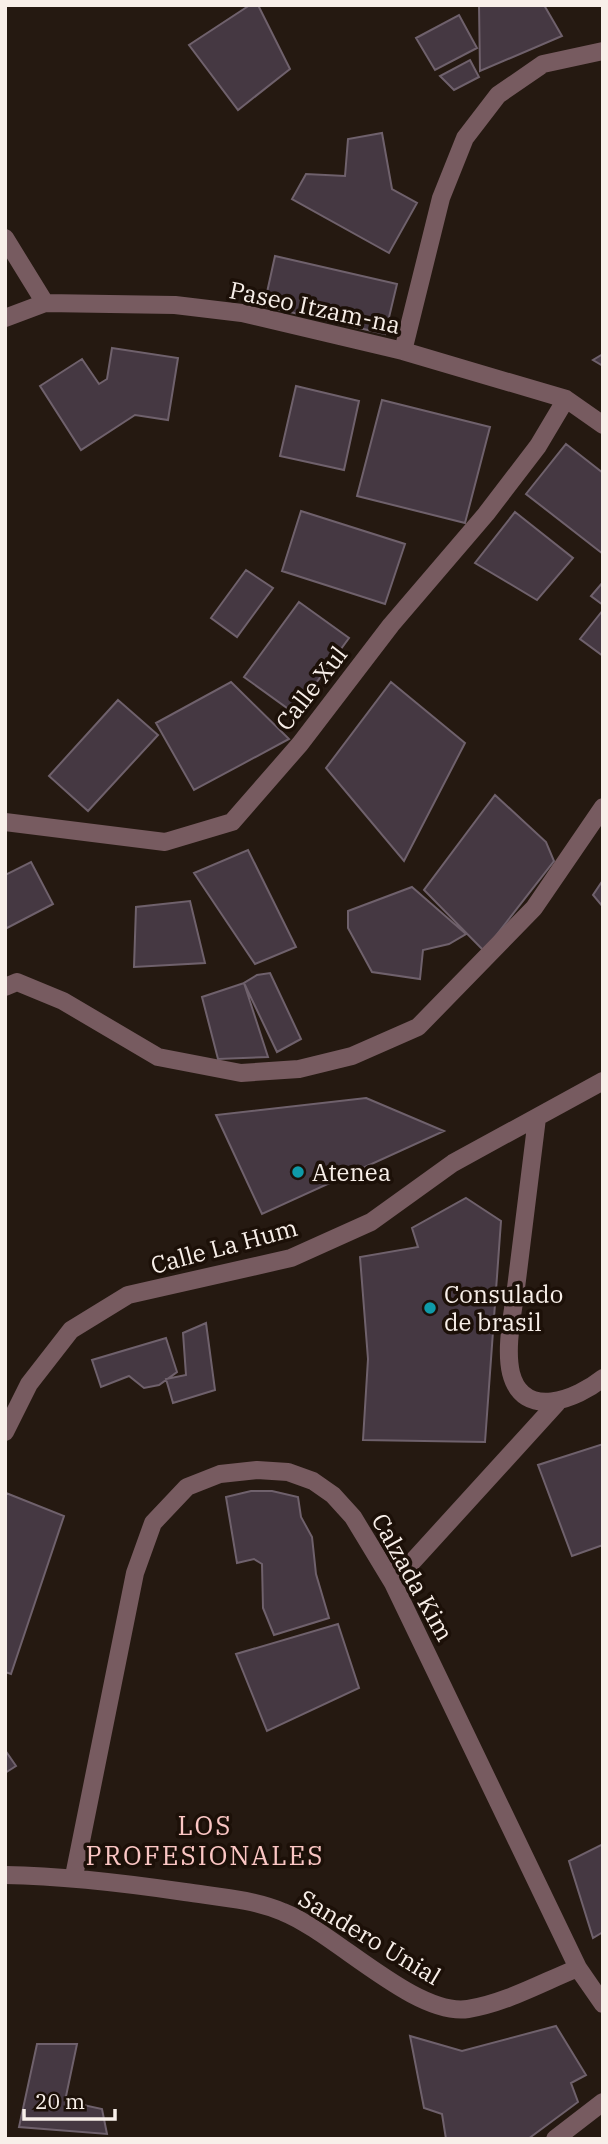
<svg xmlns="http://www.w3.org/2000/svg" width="608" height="2144" viewBox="0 0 608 2144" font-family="'IBM Plex Serif',serif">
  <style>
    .building { fill: #453842; stroke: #6f616c; stroke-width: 2 }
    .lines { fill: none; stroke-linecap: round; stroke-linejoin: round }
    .minor { stroke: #775b60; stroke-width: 18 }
    .culture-dot { fill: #0f9aa8; stroke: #1c1008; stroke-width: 2.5 }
    .labels { text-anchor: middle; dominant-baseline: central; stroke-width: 7; stroke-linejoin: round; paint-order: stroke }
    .street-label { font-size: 24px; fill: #f8efe9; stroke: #1c1008 }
    .poi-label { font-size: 24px; fill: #f8efe9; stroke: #1c1008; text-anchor: start }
    .neighbourhood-label { font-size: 26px; letter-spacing: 2px; fill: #fbc6c4; stroke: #1c1008 }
  </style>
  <rect width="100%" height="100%" fill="#251911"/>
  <!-- building -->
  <path class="building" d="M250 5H258L290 69 238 110 189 45Z
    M479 5H544L562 36 480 71Z
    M459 15 477 48 435 70 416 38Z
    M470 60 479 77 454 90 440 76Z
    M382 133 392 189 417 203 389 253 292 199 306 174 345 176 348 139Z
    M275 256 397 284 385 334 264 306Z
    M112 348 178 358 168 420 135 415 81 450 40 386 82 359 99 384 107 379Z
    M603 354V366L593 360Z
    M296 386 359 401 344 470 280 456Z
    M382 400 490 427 465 523 357 496Z
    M566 444 603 473V554L526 494Z
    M301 511 405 544 385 604 282 571Z
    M515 512 573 558 537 600 475 563Z
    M246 570 273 588 237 637 211 618Z
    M603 582V605L591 596Z
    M299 602 349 638 294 713 244 677Z
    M603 610V656L580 639Z
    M231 682 289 739 194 790 156 723Z
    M391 682 465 743 404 861 326 768Z
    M118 700 158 735 88 811 49 776Z
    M495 795 546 842 554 861 484 951 424 890Z
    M248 850 296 947 255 964 194 873Z
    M31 862 53 904 5 929V875Z
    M603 880V907L593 895Z
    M412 887 466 934 449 944 423 950 420 979 372 972 348 928V911Z
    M190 901 205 963 134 967 136 907Z
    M270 973 301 1039 277 1052 244 983 257 975Z
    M244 983 268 1057 218 1059 202 997Z
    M366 1098 444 1131 262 1214 216 1115Z
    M466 1198 501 1221 485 1442 363 1440 368 1359 360 1257 418 1247 412 1228Z
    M206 1323 215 1390 173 1403 166 1379 186 1375 183 1333Z
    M166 1338 177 1372 159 1385 144 1388 129 1376 101 1387 92 1360Z
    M603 1444V1545L572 1556 538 1465Z
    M251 1491H272L298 1497 301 1517 312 1537 316 1574 329 1618 274 1635 263 1608 262 1564 254 1559 237 1563 226 1497Z
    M6 1493 64 1516 11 1674 5 1672Z
    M338 1624 359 1688 267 1731 236 1654Z
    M5 1750 16 1766 5 1773Z
    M603 1844V1932L593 1938 569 1861Z
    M556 2026 586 2075 571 2083 578 2102 528 2139H446L442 2114 424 2108 410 2036 462 2051Z
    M37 2044H77L65 2101 102 2109 107 2134 19 2127Z"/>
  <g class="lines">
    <!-- minor -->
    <path class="minor" d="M5 238 45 303
      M5 318 45 303 175 305 242 313 403 351 566 399 603 425
      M403 351 441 198 465 138 498 95 543 64 603 51
      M5 822 165 842 232 822 300 744 391 625 486 514 538 446 566 399
      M5 987 17 982 63 1001 158 1057 241 1073 299 1069 352 1056 418 1027 534 908 603 807
      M537 1118C530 1175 523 1231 516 1288 513 1313 505 1347 511 1373 523 1421 577 1399 603 1378
      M5 1432 29 1384 71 1330 128 1295 291 1258 371 1222 453 1163 603 1081
      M393 1583 557 1403
      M5 1875C67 1876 124 1883 185 1892 218 1897 252 1899 283 1912 334 1932 415 2017 468 2009 506 2003 543 1982 578 1968
      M74 1876 135 1573 153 1523 187 1487 220 1474 257 1470 288 1472 313 1481 333 1495 353 1517 393 1583 578 1968 603 2004
      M555 2139 603 2102"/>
  </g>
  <!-- markers -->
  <g class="culture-dot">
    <circle cx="298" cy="1172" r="7"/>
    <circle cx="430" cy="1308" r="7"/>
  </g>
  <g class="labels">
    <!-- street labels -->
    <g class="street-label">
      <text transform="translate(315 307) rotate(12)">Paseo Itzam-na</text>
      <text transform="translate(311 688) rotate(-52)">Calle Xul</text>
      <text transform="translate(224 1246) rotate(-15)">Calle La Hum</text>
      <text transform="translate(413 1577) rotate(61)">Calzada Kim</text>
      <text transform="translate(370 1937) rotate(31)">Sandero Unial</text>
    </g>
    <!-- poi labels -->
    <g class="poi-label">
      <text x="312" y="1172">Atenea</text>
      <text x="444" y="1294">Consulado<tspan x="444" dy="28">de brasil</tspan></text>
    </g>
    <!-- neighbourhood labels -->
    <g class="neighbourhood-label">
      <text x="205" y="1825">LOS<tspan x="205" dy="30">PROFESIONALES</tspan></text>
    </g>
  </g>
  <!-- border -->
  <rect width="608" height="2144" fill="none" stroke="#f8efe9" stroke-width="14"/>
  <!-- scale -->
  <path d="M24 2109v10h91v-10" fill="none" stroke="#f8efe9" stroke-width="3.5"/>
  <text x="35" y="2109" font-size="21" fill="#f8efe9" stroke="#1c1008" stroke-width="5" paint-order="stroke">20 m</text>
</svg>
